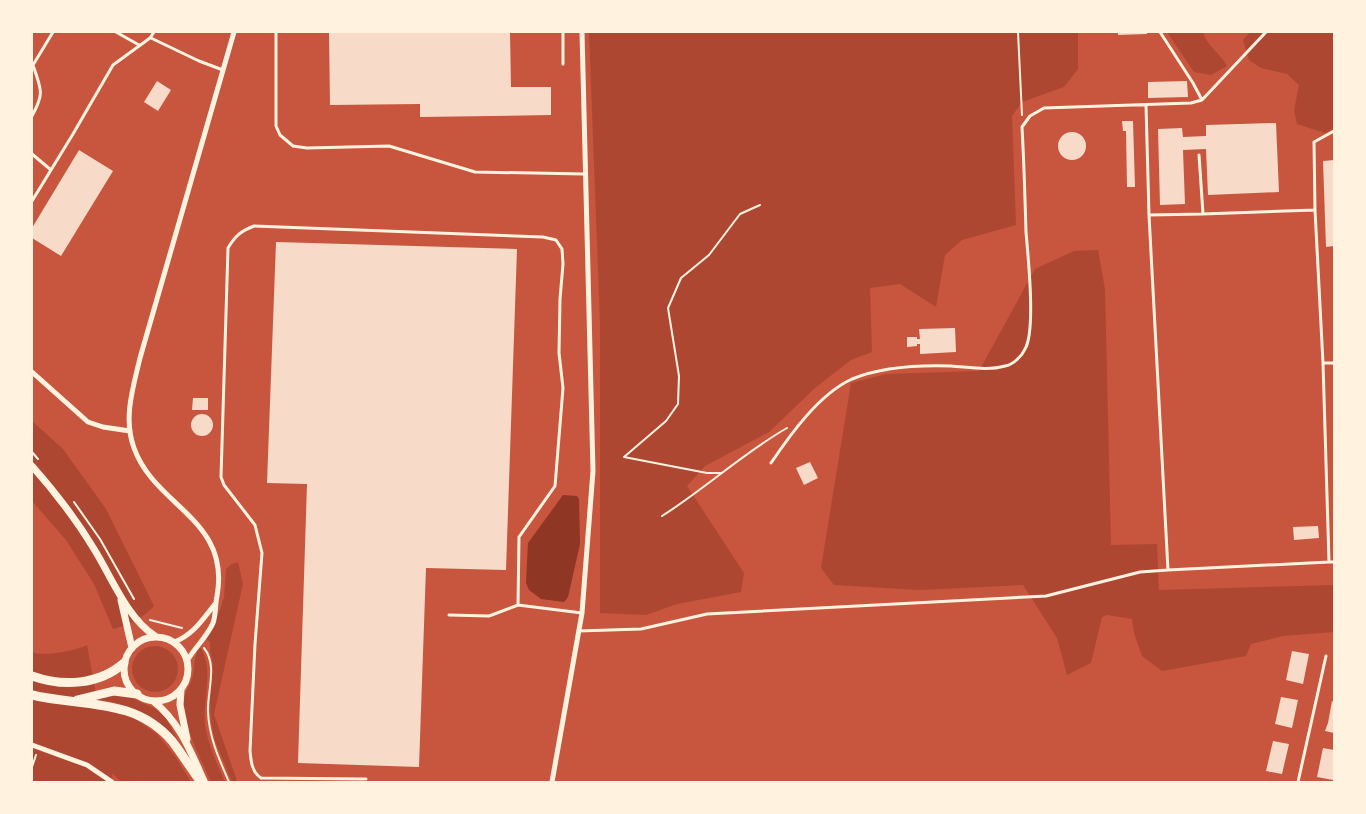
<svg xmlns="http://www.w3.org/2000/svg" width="1366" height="814" viewBox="0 0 1366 814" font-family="'Exo 2',sans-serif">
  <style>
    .green { fill: #ae4732 }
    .water { fill: #8f3625 }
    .building { fill: #f7dbc8 }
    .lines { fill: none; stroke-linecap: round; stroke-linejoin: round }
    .path { stroke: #fff3e0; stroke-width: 2 }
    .service { stroke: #fff3e0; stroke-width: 3 }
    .minor { stroke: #fff3e0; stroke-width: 5 }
    .tertiary { stroke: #fff3e0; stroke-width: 7 }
    .motorway { stroke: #fff3e0; stroke-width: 9 }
  </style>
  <rect width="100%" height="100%" fill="#c8553d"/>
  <!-- green -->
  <path class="green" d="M589 32H1078V69L1064 87 1022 102 1012 116 1016 225 962 240 945 255 936 307 900 284 870 288 872 352 851 360 815 388 769 432 705 466 687 486 744 573 741 592 677 604 646 615 600 613V323Z
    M1167 32H1203C1206 45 1220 53 1227 66L1211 75 1194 72Z
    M1250 32H1334V128L1325 133 1297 124 1294 110 1299 85 1287 74 1261 68 1249 60 1243 40Z
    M1098 250 1105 289 1111 545 1157 544 1159 590 1334 585V632L1283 636 1251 644 1246 656 1162 671 1142 656 1134 633 1132 619 1107 615 1102 617 1091 663 1067 675 1057 638 1023 585 919 590 834 585 821 568 851 383 886 374 979 371 1035 269 1074 251Z
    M32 421 63 449 106 509 154 606C145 617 127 626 113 629L94 584 66 540 32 501Z
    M238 562 243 584 214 714 237 781 232 782 215 741 211 721 210 700 213 665 210 651V642L206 639 220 610 224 597 226 569 232 564Z
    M87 645 97 699 116 694 125 695 156 709 166 718 179 743C154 722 131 701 97 700L112 711 133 717 157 734 175 756 191 782H121L112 773 113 782H32V652C42 657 76 651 87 645Z
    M132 669a23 23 0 1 1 46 0a23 23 0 1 1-46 0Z
    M200 647C215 669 202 700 205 725 208 745 217 764 225 782H211C202 762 182 724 184 701 184 693 190 686 192 679 196 666 192 660 200 647Z"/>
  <!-- water -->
  <path class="water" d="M563 495 577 496 579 499 580 544 568 597 564 602 541 599 529 590 526 583 528 543Z"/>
  <!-- building -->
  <path class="building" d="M329 32H510L511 87H551V115L420 117V104L330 105Z
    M1118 32H1147V34L1118 35Z
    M157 81 171 90 158 111 144 102Z
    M1187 81 1188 97 1148 98V82Z
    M1122 121H1133L1135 187H1127L1126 131H1123Z
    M1276 123 1279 192 1208 195 1206 149 1183 150 1185 204 1160 205 1158 129 1182 128 1183 137 1206 136V125Z
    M1058 146a14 14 0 1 1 28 0a14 14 0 1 1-28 0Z
    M79 150 113 171 61 256 32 238V228Z
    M1334 160V246L1326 247 1323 161Z
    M276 242 517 249 506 570 426 568 419 767 298 763 307 484 267 483Z
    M955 328 956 352 920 354V344H917V346L907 347V337H917V339H920L919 329Z
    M193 398H208V410H192Z
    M191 425a11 11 0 1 1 22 0a11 11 0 1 1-22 0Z
    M810 462 818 478 804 485 796 468Z
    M1318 526 1319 538 1294 540 1293 527Z
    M1292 651 1309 654 1303 684 1286 680Z
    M1281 697 1298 700 1292 728 1275 724Z
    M1332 701 1334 702V733L1325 731 1328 723Z
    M1273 741 1289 744 1282 774 1266 771Z
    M1323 748 1334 750 1333 780 1317 777Z"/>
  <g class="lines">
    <!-- path -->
    <path class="path" d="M1018 32 1022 115
      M32 452 38 459
      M722 473H707L624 457 666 421 678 404 679 376 668 308 681 278 709 255 740 214 760 205
      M74 502 100 539 134 599
      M662 516C705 489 743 453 787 428
      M150 620 182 628
      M204 648C218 665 207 692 208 712 209 737 219 759 229 782
      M32 767 36 755"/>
    <!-- service -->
    <path class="service" d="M116 32 139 45
      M276 32V126L280 135 293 146 307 148 389 146 475 172 584 174
      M563 32V64
      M1160 32 1193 83 1202 100
      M151 38 199 61 223 70
      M1146 105 1149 215
      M32 116C45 92 41 90 33 65L53 32
      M1334 131 1314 142 1315 210 1323 363 1329 562H1334
      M32 154 51 170
      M1199 155 1203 214 1315 210
      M32 201 73 134 113 65 150 38 154 32
      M1203 214 1149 215 1168 570 1329 562
      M1323 363H1334
      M771 463C790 435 819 394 852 379 881 367 920 365 951 366 968 367 988 371 1005 366 1013 365 1022 356 1025 349 1036 331 1028 256 1026 232 1025 197 1024 162 1022 127L1030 116 1044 108 1191 103 1202 100 1266 32
      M449 615 489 616 518 605 582 613
      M578 631 641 629 707 614 1046 596 1140 572 1168 570
      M366 779 261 778C252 772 251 762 250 751L255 644 262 553 255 525 224 485 221 477 228 248C235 236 241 231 254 226L543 237 556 240 562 249 563 264 560 299 559 353 563 388 555 486 519 537 518 605
      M1298 782 1326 656"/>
    <!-- minor -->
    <path class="minor" d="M32 372 88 422 103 427 130 431
      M174 642C193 635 203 619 215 604
      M187 661C195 647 207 637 213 623 216 615 215 605 217 596 231 519 155 507 134 448 123 418 133 388 140 358L234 32
      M32 745 87 765 112 782
      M552 782 582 613 593 471 582 32"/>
    <!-- tertiary -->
    <path class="tertiary" d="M32 466C55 492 76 519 94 549 111 576 127 618 155 636
      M121 600 132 648
      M124 669a32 32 0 1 1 64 0a32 32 0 1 1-64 0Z
      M181 689 180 705 187 739
      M153 701C179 721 191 752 204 781"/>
    <!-- motorway -->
    <path class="motorway" d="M32 676C63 687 99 685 124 663
      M32 695C82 707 134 697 172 741 182 754 191 769 201 782
      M77 700 114 691 137 694"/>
  </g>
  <!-- border -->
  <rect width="1366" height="814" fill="none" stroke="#fff3e0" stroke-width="66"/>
</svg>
